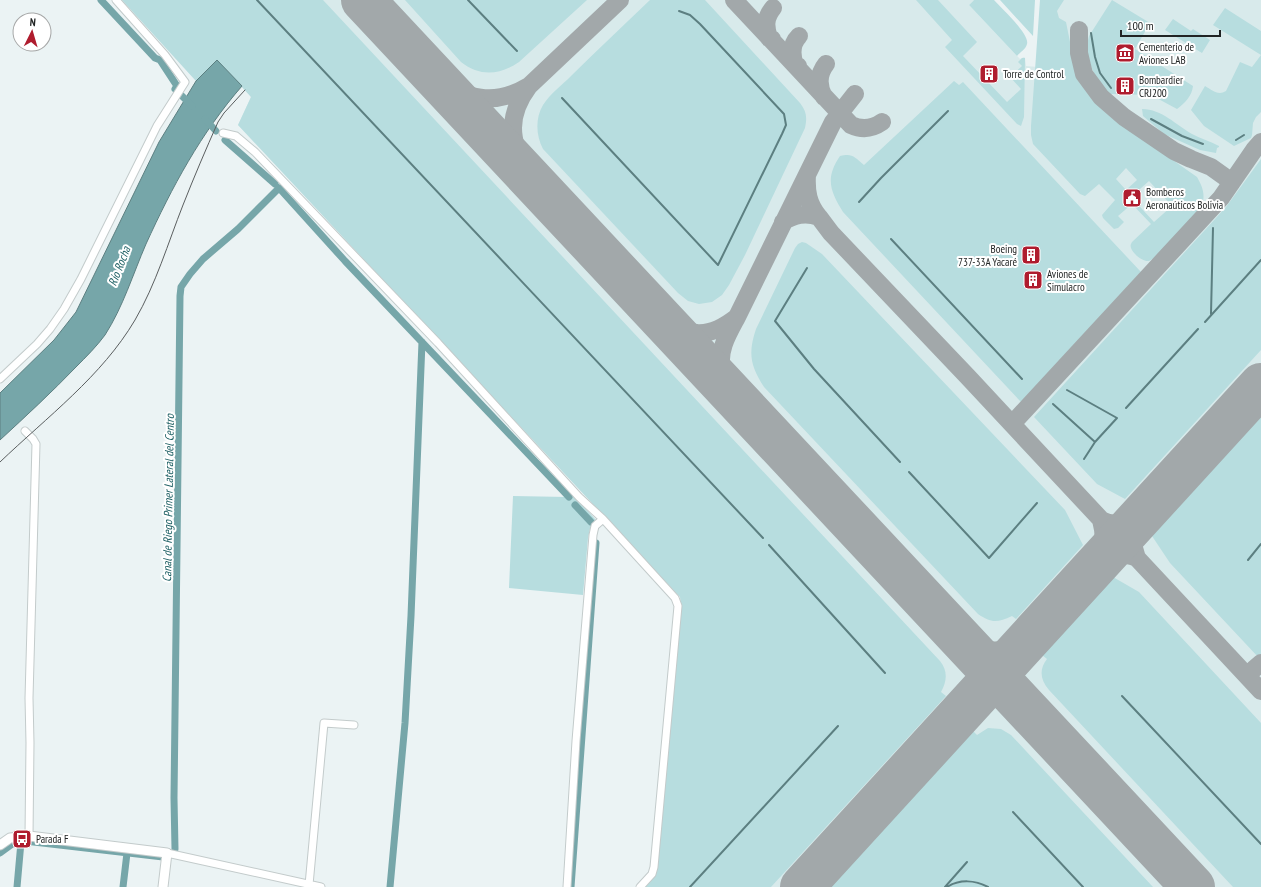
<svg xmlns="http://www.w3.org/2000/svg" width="1261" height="887" viewBox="0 0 1261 887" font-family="'PT Sans Narrow',sans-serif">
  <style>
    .built { fill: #d8eaeb }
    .green { fill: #b7dddf; fill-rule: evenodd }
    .water { fill: #76a6a9; stroke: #5c7f81 }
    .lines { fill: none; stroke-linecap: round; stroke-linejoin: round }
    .stream { stroke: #5c7f81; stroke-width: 2 }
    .canal { stroke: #76a6a9; stroke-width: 7 }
    .taxiway { stroke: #a2a8aa; stroke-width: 18 }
    .runway { stroke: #a2a8aa; stroke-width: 44 }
    .street-casing { stroke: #c3cbcb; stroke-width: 9 }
    .secondary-casing { stroke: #c3cbcb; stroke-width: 11 }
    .street { stroke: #fff; stroke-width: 7 }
    .secondary { stroke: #fff; stroke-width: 9 }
    .tram { stroke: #5a5e5f; stroke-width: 1 }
    .labels { text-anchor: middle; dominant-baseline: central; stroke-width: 4; stroke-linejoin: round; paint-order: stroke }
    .poi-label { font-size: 11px; fill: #212424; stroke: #fff; text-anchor: start }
    .water-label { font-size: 12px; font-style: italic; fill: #1a5d61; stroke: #fff }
  </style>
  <rect width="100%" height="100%" fill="#ebf3f4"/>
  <!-- built -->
  <path class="built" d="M122 0H974L969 5 1020 59 1024 57 1025 58 1026 66 1038 67 1043 0H1261V887H643L654 876 657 870 681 604 680 597 238 125 251 97 245 89 217 60 196 81Z"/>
  <!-- green -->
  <path class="green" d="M122 0H323L940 661C948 671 947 681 941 692L946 696 771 887H643L654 876 657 870 681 604 680 597 238 125 251 97 217 60 196 81Z
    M405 0H587L519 62C500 75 480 77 461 62Z
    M650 0H705L800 103C807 112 807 118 805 128L745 255 729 285 722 295 712 302 699 304 688 301 678 293 543 149C536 136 535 118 543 105 550 94 562 85 571 76 597 50 624 25 650 0Z
    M916 0H938L977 42 963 56 1007 102 1021 89 1010 77 1022 66 1018 62 1022 58H1025L1024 117 1021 126 1017 124 945 47 952 40Z
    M974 0H994C1001 8 1030 34 1027 44 1026 49 1020 52 1017 56L969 5Z
    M1000 0H1035L1033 36Z
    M1040 0H1064L1057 11 1059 18 1066 22 1076 72 1090 96 1110 116 1197 177C1201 184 1205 192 1203 201 1202 213 1166 246 1155 257 1154 258 1151 260 1149 261 1143 262 1133 254 1131 248 1130 245 1131 244 1132 242L1151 224 1132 204 1118 216 1124 222 1118 228 1114 229 1103 218 1102 215 1115 200 1099 184 1085 196 1080 194 1033 144 1031 135V126ZM1126 168 1137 180 1126 190 1116 179ZM1149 181 1172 206 1154 222 1131 197Z
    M1112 0 1150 23 1135 49 1193 86C1192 96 1185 103 1177 109L1151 95 1111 94 1101 86 1092 69 1086 49 1089 36Z
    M1225 8 1261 31V112L1256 117 1253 123 1252 135 1251 138 1234 146 1204 126 1191 110 1205 86C1212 90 1218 96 1226 91L1240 62 1252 67 1261 55 1213 25Z
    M1173 19 1191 31 1193 29 1210 40 1202 53 1165 30Z
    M954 81 959 85 963 82 1141 272 1021 402 843 212C830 191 825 178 840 156 853 153 854 157 864 165Z
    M1142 109C1162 109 1176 125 1192 134 1201 139 1210 141 1219 146V147L1217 148 1216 153 1200 150 1164 134 1143 116Z
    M1261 159V350L1125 499 1097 484 1034 417 1226 207Z
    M802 242 806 243 822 254 1065 510 1083 545 1016 619 1012 616C997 623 991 623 978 614L764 387C750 365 748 353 756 329L795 248 798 244Z
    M1261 416V656L1259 658 1170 563 1152 536Z
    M573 495 596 520 590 529 588 538 583 595 509 588 513 496 568 497Z
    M1113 577 1139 592 1261 723V887H1233L1049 690C1040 680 1039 669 1047 659L1042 655Z
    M988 728 1001 729 1011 735 1153 887H830L973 731 977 735Z"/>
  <!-- water -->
  <path class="water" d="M217 60 242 86C201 133 172 187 146 244 133 274 123 307 105 335 97 346 86 357 76 367 52 392 26 416 0 440V393L54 340 76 312 159 142 196 81Z"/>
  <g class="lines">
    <!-- stream -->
    <path class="stream" d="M257 0 763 538
      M468 0 517 51
      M1091 33 1095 57 1100 73 1111 88
      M562 98 718 265 782 134 786 125 784 114 700 24 690 15 679 11
      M1151 119 1182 136 1203 144
      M1236 140 1244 135
      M859 202 881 178 948 111
      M891 239 1022 379
      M807 268 775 321 814 369 900 462
      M1211 314 1213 228
      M1205 322 1261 260
      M1067 390 1117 418 1095 442 1084 459
      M1053 404 1095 442
      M1126 408 1198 329
      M909 472 989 558 1037 503
      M769 545 885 673
      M1248 560 1261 544
      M1122 696 1261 844
      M1013 812 1083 887
      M690 887 838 726
      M945 887 967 862
      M947 887C960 879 975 880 988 887"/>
    <!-- canal -->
    <path class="canal" d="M101 0 155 58 160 60 177 86 175 89
      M182 96 192 106
      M205 119 216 131
      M225 140 275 184
      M575 505 591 522
      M175 849 174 798 180 296 181 287 190 274 203 259 238 229 279 188 345 261 569 497
      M0 853 11 845
      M17 887 21 842 25 841 163 857
      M123 887 127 853
      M390 887 405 723 411 616 422 342
      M571 887 596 543"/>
    <!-- taxiway -->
    <path class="taxiway" d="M734 0 851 125C862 130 872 129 882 122
      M1079 30V53L1084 74 1101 97 1124 117 1174 151 1191 159 1211 167 1232 182
      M772 39 769 38C765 26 765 18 773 8
      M798 66 795 65C791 54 791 44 799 36
      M435 77C466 99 494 107 529 86 506 117 511 138 524 172
      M529 86 620 0
      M824 97C818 86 818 74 826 64
      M819 217 831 233 968 377 1261 691
      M783 222C794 215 805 212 819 217 808 204 806 191 807 175
      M660 317C689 337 708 340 737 317 729 332 717 351 722 370 725 380 730 389 735 398
      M737 317 833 122 855 94
      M1012 424 1221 198 1254 150 1261 142
      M1101 520C1106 539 1104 548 1096 566 1111 555 1119 551 1137 558
      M1101 520C1114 527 1126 524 1139 518 1133 533 1131 543 1137 558
      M962 641C998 659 1012 650 1041 626
      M1021 648C1012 670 1011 683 1022 705
      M1254 669 1261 663"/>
    <!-- runway -->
    <path class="runway" d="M363 0 1193 887
      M802 887 1261 385"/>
    <defs>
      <path id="street" d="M223 133 236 136 255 152 438 343 579 497 603 519 675 598 678 606 654 867 652 874 640 887
        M0 379 37 344 50 329 64 309 81 279 157 126 185 82 165 55 116 0
        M25 431 33 439 36 444 29 698 30 743 29 836
        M167 853 321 887
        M309 885 324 723 354 725
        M567 887 576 741 593 535 595 526 603 519"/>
      <path id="secondary" d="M0 845 10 838 29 836 167 853 163 887"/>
    </defs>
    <!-- street casing -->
    <use href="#street" class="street-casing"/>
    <!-- secondary casing -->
    <use href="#secondary" class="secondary-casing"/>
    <!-- street -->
    <use href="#street" class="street"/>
    <!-- secondary -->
    <use href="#secondary" class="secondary"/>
    <!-- tram -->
    <path class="tram" d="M0 462C47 417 102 376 135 320 156 284 168 243 183 205 194 177 206 149 218 122L224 113 245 90"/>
  </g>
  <!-- icons -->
  <defs>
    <symbol id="museum-square" viewBox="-11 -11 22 22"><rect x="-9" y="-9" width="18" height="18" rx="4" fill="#af1c2e" stroke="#fff"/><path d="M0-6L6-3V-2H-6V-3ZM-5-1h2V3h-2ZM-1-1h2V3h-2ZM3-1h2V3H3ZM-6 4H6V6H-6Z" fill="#fff"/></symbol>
    <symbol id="building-square" viewBox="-11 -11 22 22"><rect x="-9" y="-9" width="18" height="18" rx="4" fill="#af1c2e" stroke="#fff"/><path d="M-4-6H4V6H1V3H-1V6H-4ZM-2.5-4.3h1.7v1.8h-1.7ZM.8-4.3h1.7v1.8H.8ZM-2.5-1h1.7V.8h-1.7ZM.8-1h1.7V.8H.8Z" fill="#fff"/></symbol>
    <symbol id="civic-square" viewBox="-11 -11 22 22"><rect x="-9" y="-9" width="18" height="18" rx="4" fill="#af1c2e" stroke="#fff"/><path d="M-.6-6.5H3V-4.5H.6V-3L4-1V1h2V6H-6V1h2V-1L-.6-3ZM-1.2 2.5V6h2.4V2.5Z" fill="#fff"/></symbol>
    <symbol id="bus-square" viewBox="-11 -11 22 22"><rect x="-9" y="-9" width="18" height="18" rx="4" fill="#af1c2e" stroke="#fff"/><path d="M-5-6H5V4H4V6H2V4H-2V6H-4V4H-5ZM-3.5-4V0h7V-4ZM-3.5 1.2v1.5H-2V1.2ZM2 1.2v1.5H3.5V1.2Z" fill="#fff"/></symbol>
  </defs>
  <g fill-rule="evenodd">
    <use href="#museum-square" x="1114" y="42" width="22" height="22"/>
    <use href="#building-square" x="978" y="63" width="22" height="22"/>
    <use href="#building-square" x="1114" y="75" width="22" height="22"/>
    <use href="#civic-square" x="1121" y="187" width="22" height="22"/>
    <use href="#building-square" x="1020" y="244" width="22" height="22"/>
    <use href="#building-square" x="1022" y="269" width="22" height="22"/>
    <use href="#bus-square" x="11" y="828" width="22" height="22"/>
  </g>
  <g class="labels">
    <!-- poi labels -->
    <g class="poi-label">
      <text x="1139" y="47">Cementerio de<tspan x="1139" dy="13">Aviones LAB</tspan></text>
      <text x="1003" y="74">Torre de Control</text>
      <text x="1139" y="80">Bombardier<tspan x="1139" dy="13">CRJ200</tspan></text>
      <text x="1146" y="192">Bomberos<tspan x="1146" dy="13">Aeronaúticos Bolivia</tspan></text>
      <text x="1017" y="249" text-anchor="end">Boeing<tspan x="1017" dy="13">737-33A Yacaré</tspan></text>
      <text x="1047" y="274">Aviones de<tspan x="1047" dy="13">Simulacro</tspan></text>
      <text x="36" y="839">Parada F</text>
    </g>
    <!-- water labels -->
    <g class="water-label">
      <text transform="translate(119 266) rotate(-69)">Río Rocha</text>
      <text transform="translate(168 498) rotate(-89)">Canal de Riego Primer Lateral del Centro</text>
    </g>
  </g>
  <!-- north arrow -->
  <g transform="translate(32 32) rotate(5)"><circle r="19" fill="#ffffff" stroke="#a6a7a7"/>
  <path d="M0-3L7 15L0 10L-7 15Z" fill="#af1c2e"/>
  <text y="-6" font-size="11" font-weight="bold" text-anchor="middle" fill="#212424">N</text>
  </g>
  <!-- scale -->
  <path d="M1121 30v6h99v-6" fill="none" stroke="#212424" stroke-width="2"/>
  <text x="1127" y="30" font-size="12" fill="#212424" stroke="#ffffff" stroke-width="3" paint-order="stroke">100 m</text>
</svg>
